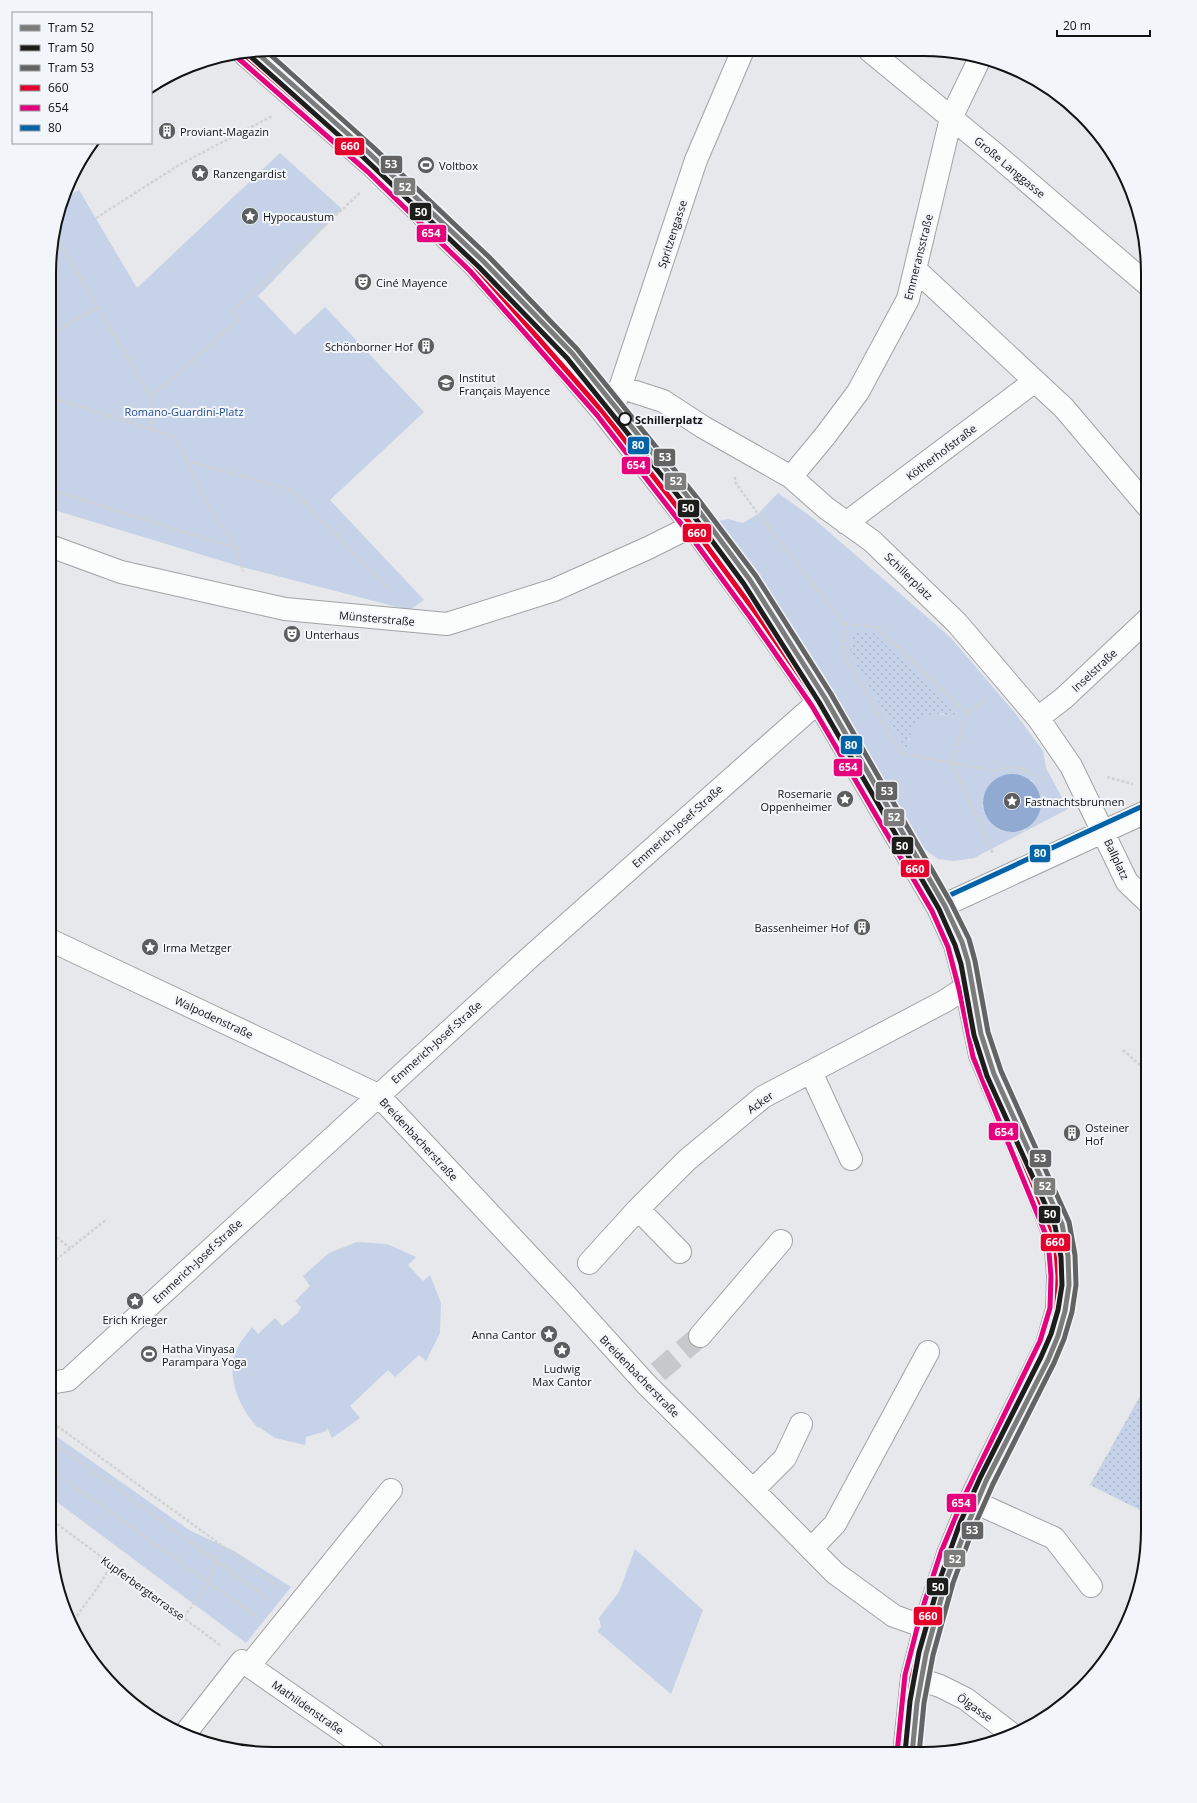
<svg xmlns="http://www.w3.org/2000/svg" width="1197" height="1803" viewBox="0 0 1197 1803" font-family="'Open Sans',sans-serif">
  <style>
    .grass { fill: url(#grass-dots) }
    .green { fill: #c5d2e7; fill-rule: evenodd }
    .water { fill: #91aad2 }
    .lines { fill: none; stroke-linecap: round; stroke-linejoin: round }
    .minor-tunnel { stroke: #c6c8cb; stroke-width: 22; stroke-dasharray: 22 11; stroke-linecap: butt }
    .minor-casing { stroke: #a0a2a4; stroke-width: 24 }
    .path { stroke: #d2d2d2; stroke-width: 2.5; stroke-dasharray: 3 2; stroke-linecap: butt }
    .minor { stroke: #fbfcfc; stroke-width: 22 }
    .bus-1-casing { stroke: #f2f5f9; stroke-width: 8 }
    .bus-2-casing { stroke: #f2f5f9; stroke-width: 8 }
    .bus-3-casing { stroke: #f2f5f9; stroke-width: 8 }
    .bus-1 { stroke: #e4002b; stroke-width: 5 }
    .bus-2 { stroke: #e5007d; stroke-width: 5 }
    .bus-3 { stroke: #0062a7; stroke-width: 5 }
    .tram-1-casing { stroke: #f2f5f9; stroke-width: 8 }
    .tram-2-casing { stroke: #f2f5f9; stroke-width: 8 }
    .tram-3-casing { stroke: #f2f5f9; stroke-width: 8 }
    .tram-1 { stroke: #7c7c7b; stroke-width: 5 }
    .tram-2 { stroke: #1d1d1b; stroke-width: 5 }
    .tram-3 { stroke: #646363; stroke-width: 5 }
    .stop-dot { fill: #f2f5f9; stroke: #111213; stroke-width: 2 }
    .labels { text-anchor: middle; dominant-baseline: central; stroke-width: 4; stroke-linejoin: round; paint-order: stroke }
    .poi-label { font-size: 11px; fill: #111213; stroke: #f2f5f9; text-anchor: start }
    .street-label { font-size: 11px; fill: #111213; stroke: #f2f5f9 }
    .park-label { font-size: 11px; fill: #254d94; stroke: #f2f5f9 }
    .stop-label { font-size: 11px; font-weight: bold; fill: #111213; stroke: #f2f5f9; text-anchor: start }
    .rim { fill: none; stroke: #111213; stroke-width: 2 }
    .line-badge { stroke: #f2f5f9; stroke-width: 1.5 }
    .badge-label { font-size: 11px; text-anchor: middle; font-weight: bold; fill: #fff }
  </style>
  <defs>
    <pattern id="grass-dots" width="8" height="8" patternUnits="userSpaceOnUse"><rect width="8" height="8" fill="#c5d2e7"/><path d="M2 2h.1M6 6h.1" fill="none" stroke="#a8b3c5" stroke-width="1.8" stroke-linecap="round"/></pattern>
  </defs>
  <rect width="100%" height="100%" fill="#e6e8eb"/>
  <!-- grass -->
  <path class="grass" d="M857 630 860 632H873L956 713 952 717 941 713 909 738V746L905 748 850 654C849 648 853 640 851 634L853 631Z
    M1148 1382V1514L1090 1485Z"/>
  <!-- green -->
  <path class="green" d="M280 153 342 209 258 296 295 335 325 307 424 412 330 500 424 600 409 610 242 567 51 509V244L67 196 79 190 137 288Z
    M778 493 814 519 950 637 1015 713 1043 751 1046 768 1068 809 974 858 954 861 938 859 924 849 851 724 789 623 714 522 728 519 743 523 758 514ZM857 630 860 632H873L956 713 952 717C927 708 910 719 909 746L905 748 850 654C849 648 853 640 851 634L853 631ZM1031 780 1037 788 1041 797 1025 830C1004 837 987 827 982 805Z
    M357 1242 387 1244 416 1257 408 1265 423 1281 430 1275 441 1303 440 1333 426 1361 419 1355 395 1377 388 1370 350 1406 360 1418 332 1438 327 1428 326 1431 306 1437 305 1445 275 1438 259 1427 258 1428C239 1407 224 1375 238 1347 241 1340 248 1333 252 1327L258 1334 275 1318 282 1326 298 1313 301 1307 295 1301 310 1286 303 1276 329 1253Z
    M49 1431 189 1530 234 1551 291 1587 246 1643 49 1496Z
    M635 1549 703 1610 671 1694 597 1631 601 1627 599 1618 619 1592Z"/>
  <!-- water -->
  <path class="water" d="M983 803a29 29 0 1 1 58 0a29 29 0 1 1-58 0Z"/>
  <g class="lines">
    <!-- minor-tunnel -->
    <path class="minor-tunnel" d="M658 1372 700 1336"/>
    <defs>
      <path id="minor" d="M870 51 994 153 1148 285
        M244 54 373 167 475 266 559 360 602 411 692 526 756 613 818 702 938 908 955 945 966 987 980 1055 1034 1184 1055 1238 1058 1276 1057 1309 1047 1344 970 1500 948 1554 928 1615 912 1677 904 1754
        M916 270 1064 408 1148 507
        M620 387 663 401 703 427 791 477 826 508 872 541 957 623 1038 718 1071 766 1127 882 1148 902
        M616 400 696 160 743 50
        M791 477 825 436 858 392 908 299 951 118 980 58
        M846 523 1035 381
        M50 546 121 572 285 609 447 624 554 590 648 548 692 526
        M1038 718 1064 698 1148 619
        M938 908 1148 811
        M50 940 378 1095 562 1291 646 1384 753 1490 835 1573 894 1616 925 1627
        M811 1072 851 1159
        M638 1209 680 1252
        M589 1263 638 1209 687 1160 763 1097 945 1001 966 987
        M700 1336 781 1241
        M49 1381 56 1382 68 1380 528 959 818 702
        M753 1490 785 1458 801 1424
        M970 1500 1054 1538 1091 1586
        M811 1549 835 1524 928 1352
        M249 1666 391 1490
        M912 1677 940 1686 966 1699 1013 1735
        M184 1735 242 1661 373 1752"/>
    </defs>
    <!-- minor casing -->
    <use href="#minor" class="minor-casing"/>
    <!-- path -->
    <path class="path" d="M195 65 208 60
      M96 218 179 165 272 116
      M54 234 151 397
      M51 334 98 307
      M51 397 174 437 187 461 207 504 236 548 243 571
      M151 429V397L239 319 233 310 361 192
      M187 461 292 490 390 590
      M735 477V482L758 514 844 624 843 653 900 753 994 771C1022 763 1022 769 1046 780
      M51 490 235 548
      M844 624 876 627 967 713 952 762 993 854
      M967 713 986 699
      M1107 777 1133 784
      M1123 1050 1148 1072
      M49 1231 70 1248
      M49 1267 58 1258 107 1219
      M49 1420 279 1587
      M49 1439 268 1599
      M49 1468 255 1616
      M49 1518 220 1645
      M184 1617 208 1584 221 1546
      M71 1624 100 1584 111 1565"/>
    <!-- minor -->
    <use href="#minor" class="minor"/>
    <defs>
      <path id="bus-1" d="M244 54 373 167 475 266 602 411 692 526 756 613 818 702 938 908 955 945 966 987 980 1055 1055 1238 1058 1276 1057 1309 1047 1344 970 1500 948 1554 928 1615 912 1677 904 1754"/>
      <path id="bus-2" d="M239 59 368 172 470 271 597 415 686 530 750 617 812 706 932 911 948 947 959 989 973 1057 1048 1240 1051 1276 1050 1308 1040 1341 964 1497 941 1552 921 1613 905 1675 897 1753"/>
      <path id="bus-3" d="M253 52 378 162 480 261 564 355 608 407 698 522 762 609 824 698 944 904
        M935 902 1145 805"/>
    </defs>
    <!-- bus-1 casing -->
    <use href="#bus-1" class="bus-1-casing"/>
    <!-- bus-2 casing -->
    <use href="#bus-2" class="bus-2-casing"/>
    <!-- bus-3 casing -->
    <use href="#bus-3" class="bus-3-casing"/>
    <!-- bus-1 -->
    <use href="#bus-1" class="bus-1"/>
    <!-- bus-2 -->
    <use href="#bus-2" class="bus-2"/>
    <!-- bus-3 -->
    <use href="#bus-3" class="bus-3"/>
    <defs>
      <path id="tram-1" d="M256 52 368 152 484 262 572 353 693 503 750 580 825 698 945 906 962 942 968 962 981 1034 994 1074 1062 1224 1068 1256 1069 1285 1065 1311 1058 1336 1048 1360 986 1481 967 1526 946 1581 926 1654 917 1703 912 1754"/>
      <path id="tram-2" d="M251 57 363 157 479 267 567 358 687 507 744 584 819 702 939 909 955 945 961 964 974 1035 987 1076 1055 1226 1061 1257 1062 1285 1058 1310 1051 1334 1041 1357 980 1478 960 1523 940 1579 919 1652 910 1701 905 1753"/>
      <path id="tram-3" d="M265 50 373 147 489 257 577 349 698 499 756 576 831 694 951 903 969 939 975 961 988 1032 1001 1071 1069 1222 1075 1255 1076 1285 1072 1312 1064 1339 1054 1363 993 1484 973 1529 953 1583 933 1655 924 1703 919 1754"/>
    </defs>
    <!-- tram-1 casing -->
    <use href="#tram-1" class="tram-1-casing"/>
    <!-- tram-2 casing -->
    <use href="#tram-2" class="tram-2-casing"/>
    <!-- tram-3 casing -->
    <use href="#tram-3" class="tram-3-casing"/>
    <!-- tram-1 -->
    <use href="#tram-1" class="tram-1"/>
    <!-- tram-2 -->
    <use href="#tram-2" class="tram-2"/>
    <!-- tram-3 -->
    <use href="#tram-3" class="tram-3"/>
  </g>
  <!-- icons -->
  <defs>
    <symbol id="building-disc" viewBox="-11 -11 22 22"><circle r="9.5" fill="#5c5d5f" stroke="#f2f5f9"/><path d="M-4-6H4V6H1V3H-1V6H-4ZM-2.5-4.3h1.7v1.8h-1.7ZM.8-4.3h1.7v1.8H.8ZM-2.5-1h1.7V.8h-1.7ZM.8-1h1.7V.8H.8Z" fill="#fff"/></symbol>
    <symbol id="stadium-disc" viewBox="-11 -11 22 22"><circle r="9.5" fill="#5c5d5f" stroke="#f2f5f9"/><path d="M0-5a6.5 5 0 1 0 0 10a6.5 5 0 1 0 0-10ZM-3.5-1.8h7v3.6h-7Z" fill="#fff"/></symbol>
    <symbol id="sight-disc" viewBox="-11 -11 22 22"><circle r="9.5" fill="#5c5d5f" stroke="#f2f5f9"/><path d="M0-6L1.8-2.2L6-1.7L2.9 1.2L3.7 5.4L0 3.3L-3.7 5.4L-2.9 1.2L-6-1.7L-1.8-2.2Z" fill="#fff"/></symbol>
    <symbol id="theatre-disc" viewBox="-11 -11 22 22"><circle r="9.5" fill="#5c5d5f" stroke="#f2f5f9"/><path d="M-5-5.5Q0-4 5-5.5V0Q5 5 0 6Q-5 5-5 0ZM-3.3-2.5H-1v1.5H-3.3ZM1-2.5H3.3v1.5H1ZM-2.8 1Q0 5.5 2.8 1Z" fill="#fff"/></symbol>
    <symbol id="university-disc" viewBox="-11 -11 22 22"><circle r="9.5" fill="#5c5d5f" stroke="#f2f5f9"/><path d="M0-5L7-2L0 1L-7-2ZM-4 1L0 2.5L4 1V4Q0 6-4 4Z" fill="#fff"/></symbol>
  </defs>
  <g fill-rule="evenodd">
    <use href="#building-disc" x="157" y="121" width="20" height="20"/>
    <use href="#stadium-disc" x="416" y="155" width="20" height="20"/>
    <use href="#sight-disc" x="190" y="163" width="20" height="20"/>
    <use href="#sight-disc" x="240" y="206" width="20" height="20"/>
    <use href="#theatre-disc" x="353" y="272" width="20" height="20"/>
    <use href="#building-disc" x="416" y="336" width="20" height="20"/>
    <use href="#university-disc" x="436" y="373" width="20" height="20"/>
    <use href="#theatre-disc" x="282" y="624" width="20" height="20"/>
    <use href="#sight-disc" x="835" y="789" width="20" height="20"/>
    <use href="#sight-disc" x="1002" y="791" width="20" height="20"/>
    <use href="#building-disc" x="852" y="917" width="20" height="20"/>
    <use href="#sight-disc" x="140" y="937" width="20" height="20"/>
    <use href="#building-disc" x="1062" y="1123" width="20" height="20"/>
    <use href="#sight-disc" x="125" y="1291" width="20" height="20"/>
    <use href="#sight-disc" x="539" y="1324" width="20" height="20"/>
    <use href="#sight-disc" x="552" y="1340" width="20" height="20"/>
    <use href="#stadium-disc" x="139" y="1344" width="20" height="20"/>
  </g>
  <!-- markers -->
  <circle class="stop-dot" cx="625" cy="419" r="6"/>
  <g class="labels">
    <!-- poi labels -->
    <g class="poi-label">
      <text x="180" y="131">Proviant-Magazin</text>
      <text x="439" y="165">Voltbox</text>
      <text x="213" y="173">Ranzengardist</text>
      <text x="263" y="216">Hypocaustum</text>
      <text x="376" y="282">Ciné Mayence</text>
      <text x="413" y="346" text-anchor="end">Schönborner Hof</text>
      <text x="459" y="377">Institut<tspan x="459" dy="13">Français Mayence</tspan></text>
      <text x="305" y="634">Unterhaus</text>
      <text x="832" y="793" text-anchor="end">Rosemarie<tspan x="832" dy="13">Oppenheimer</tspan></text>
      <text x="1025" y="801">Fastnachtsbrunnen</text>
      <text x="849" y="927" text-anchor="end">Bassenheimer Hof</text>
      <text x="163" y="947">Irma Metzger</text>
      <text x="1085" y="1127">Osteiner<tspan x="1085" dy="13">Hof</tspan></text>
      <text x="135" y="1319" text-anchor="middle">Erich Krieger</text>
      <text x="536" y="1334" text-anchor="end">Anna Cantor</text>
      <text x="162" y="1348">Hatha Vinyasa<tspan x="162" dy="13">Parampara Yoga</tspan></text>
      <text x="562" y="1368" text-anchor="middle">Ludwig<tspan x="562" dy="13">Max Cantor</tspan></text>
    </g>
    <!-- street labels -->
    <g class="street-label">
      <text transform="translate(1010 167) rotate(40)">Große Langgasse</text>
      <text transform="translate(672 234) rotate(-72)">Spritzengasse</text>
      <text transform="translate(918 257) rotate(-76)">Emmeransstraße</text>
      <text transform="translate(941 452) rotate(-37)">Kötherhofstraße</text>
      <text transform="translate(909 576) rotate(44)">Schillerplatz</text>
      <text transform="translate(377 618) rotate(5)">Münsterstraße</text>
      <text transform="translate(1094 670) rotate(-43)">Inselstraße</text>
      <text transform="translate(677 826) rotate(-42)">Emmerich-Josef-Straße</text>
      <text transform="translate(1117 859) rotate(65)">Ballplatz</text>
      <text transform="translate(214 1017) rotate(25)">Walpodenstraße</text>
      <text transform="translate(436 1042) rotate(-42)">Emmerich-Josef-Straße</text>
      <text transform="translate(760 1102) rotate(-35)">Acker</text>
      <text transform="translate(419 1139) rotate(47)">Breidenbacherstraße</text>
      <text transform="translate(197 1261) rotate(-43)">Emmerich-Josef-Straße</text>
      <text transform="translate(640 1376) rotate(46)">Breidenbacherstraße</text>
      <text transform="translate(143 1588) rotate(36)">Kupferbergterrasse</text>
      <text transform="translate(308 1707) rotate(35)">Mathildenstraße</text>
      <text transform="translate(975 1707) rotate(35)">Ölgasse</text>
    </g>
    <!-- park labels -->
    <g class="park-label">
      <text x="184" y="411">Romano-Guardini-Platz</text>
    </g>
    <!-- stop labels -->
    <g class="stop-label">
      <text x="635" y="419">Schillerplatz</text>
    </g>
  </g>
  <!-- crop -->
  <path d="M0 0H1197V1803H0ZM273 56H924A217 217 0 0 1 1141 273V1530A217 217 0 0 1 924 1747H273A217 217 0 0 1 56 1530V273A217 217 0 0 1 273 56Z" fill="#f2f5f9" fill-rule="evenodd"/>
  <path class="rim" d="M273 56H924A217 217 0 0 1 1141 273V1530A217 217 0 0 1 924 1747H273A217 217 0 0 1 56 1530V273A217 217 0 0 1 273 56Z"/>
  <g class="line-badge">
    <rect x="334" y="137" width="31" height="19" rx="4" fill="#e4002b"/>
    <rect x="380" y="155" width="23" height="19" rx="4" fill="#646363"/>
    <rect x="393" y="177" width="23" height="19" rx="4" fill="#7c7c7b"/>
    <rect x="409" y="202" width="23" height="19" rx="4" fill="#1d1d1b"/>
    <rect x="416" y="224" width="31" height="19" rx="4" fill="#e5007d"/>
    <rect x="627" y="436" width="23" height="19" rx="4" fill="#0062a7"/>
    <rect x="653" y="448" width="23" height="19" rx="4" fill="#646363"/>
    <rect x="621" y="456" width="30" height="19" rx="4" fill="#e5007d"/>
    <rect x="664" y="472" width="23" height="19" rx="4" fill="#7c7c7b"/>
    <rect x="677" y="499" width="23" height="19" rx="4" fill="#1d1d1b"/>
    <rect x="682" y="523" width="30" height="20" rx="4" fill="#e4002b"/>
    <rect x="840" y="735" width="23" height="20" rx="4" fill="#0062a7"/>
    <rect x="833" y="758" width="30" height="19" rx="4" fill="#e5007d"/>
    <rect x="875" y="781" width="23" height="20" rx="4" fill="#646363"/>
    <rect x="883" y="808" width="22" height="19" rx="4" fill="#7c7c7b"/>
    <rect x="891" y="836" width="23" height="19" rx="4" fill="#1d1d1b"/>
    <rect x="1029" y="844" width="22" height="19" rx="4" fill="#0062a7"/>
    <rect x="900" y="859" width="30" height="19" rx="4" fill="#e4002b"/>
    <rect x="988" y="1122" width="31" height="19" rx="4" fill="#e5007d"/>
    <rect x="1029" y="1149" width="23" height="19" rx="4" fill="#646363"/>
    <rect x="1033" y="1177" width="23" height="19" rx="4" fill="#7c7c7b"/>
    <rect x="1038" y="1205" width="23" height="19" rx="4" fill="#1d1d1b"/>
    <rect x="1040" y="1233" width="31" height="19" rx="4" fill="#e4002b"/>
    <rect x="946" y="1493" width="31" height="20" rx="4" fill="#e5007d"/>
    <rect x="961" y="1521" width="23" height="19" rx="4" fill="#646363"/>
    <rect x="943" y="1549" width="23" height="19" rx="4" fill="#7c7c7b"/>
    <rect x="926" y="1577" width="23" height="19" rx="4" fill="#1d1d1b"/>
    <rect x="913" y="1606" width="30" height="20" rx="4" fill="#e4002b"/>
  </g>
  <g class="badge-label">
    <text x="350" y="150">660</text>
    <text x="391" y="168">53</text>
    <text x="405" y="191">52</text>
    <text x="421" y="216">50</text>
    <text x="431" y="237">654</text>
    <text x="638" y="449">80</text>
    <text x="665" y="461">53</text>
    <text x="636" y="469">654</text>
    <text x="676" y="485">52</text>
    <text x="688" y="512">50</text>
    <text x="697" y="537">660</text>
    <text x="851" y="749">80</text>
    <text x="848" y="771">654</text>
    <text x="887" y="795">53</text>
    <text x="894" y="821">52</text>
    <text x="902" y="850">50</text>
    <text x="1040" y="857">80</text>
    <text x="915" y="873">660</text>
    <text x="1004" y="1136">654</text>
    <text x="1040" y="1162">53</text>
    <text x="1045" y="1190">52</text>
    <text x="1050" y="1218">50</text>
    <text x="1055" y="1246">660</text>
    <text x="961" y="1507">654</text>
    <text x="972" y="1534">53</text>
    <text x="955" y="1563">52</text>
    <text x="938" y="1591">50</text>
    <text x="928" y="1620">660</text>
  </g>
  <!-- legend -->
  <rect x="12" y="12" width="140" height="132" fill="#f2f5f9" stroke="#989a9d"/>
  <rect x="20" y="25" width="20" height="6" fill="#7c7c7b" stroke="#989a9d"/>
  <text x="48" y="32" font-size="12" fill="#111213">Tram 52</text>
  <rect x="20" y="45" width="20" height="6" fill="#1d1d1b" stroke="#989a9d"/>
  <text x="48" y="52" font-size="12" fill="#111213">Tram 50</text>
  <rect x="20" y="65" width="20" height="6" fill="#646363" stroke="#989a9d"/>
  <text x="48" y="72" font-size="12" fill="#111213">Tram 53</text>
  <rect x="20" y="85" width="20" height="6" fill="#e4002b" stroke="#989a9d"/>
  <text x="48" y="92" font-size="12" fill="#111213">660</text>
  <rect x="20" y="105" width="20" height="6" fill="#e5007d" stroke="#989a9d"/>
  <text x="48" y="112" font-size="12" fill="#111213">654</text>
  <rect x="20" y="125" width="20" height="6" fill="#0062a7" stroke="#989a9d"/>
  <text x="48" y="132" font-size="12" fill="#111213">80</text>
  <!-- scale -->
  <path d="M1057 30v6h93v-6" fill="none" stroke="#111213" stroke-width="2"/>
  <text x="1063" y="30" font-size="12" fill="#111213" stroke="#f2f5f9" stroke-width="3" paint-order="stroke">20 m</text>
</svg>
